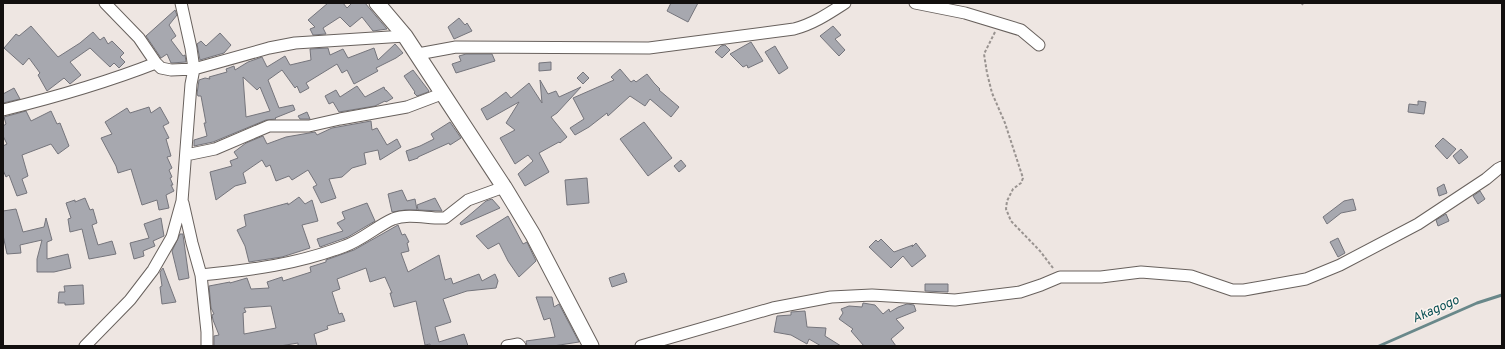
<svg xmlns="http://www.w3.org/2000/svg" width="1505" height="349" viewBox="0 0 1505 349" font-family="Overpass,sans-serif">
  <style>
    .lines { fill: none; stroke-linecap: round; stroke-linejoin: round }
    .stream { stroke: #69888a; stroke-width: 3 }
    .building { fill: #a7a8af; stroke: #75757c; fill-rule: evenodd }
    .street-casing { stroke: #68615d; stroke-width: 13 }
    .secondary-casing { stroke: #68615d; stroke-width: 17 }
    .path { stroke: #999390; stroke-width: 2; stroke-dasharray: 3 2; stroke-linecap: butt }
    .street { stroke: #fff; stroke-width: 11 }
    .secondary { stroke: #fff; stroke-width: 15 }
    .labels { text-anchor: middle; dominant-baseline: central; stroke-width: 3; stroke-linejoin: round; paint-order: stroke }
    .water-label { font-size: 13px; font-style: italic; fill: #0a5054; stroke: #fcf3ef }
  </style>
  <rect width="100%" height="100%" fill="#eee6e2"/>
  <g class="lines">
    <!-- stream -->
    <path class="stream" d="M1379 346 1477 303 1502 295"/>
  </g>
  <!-- building -->
  <path class="building" d="M328 3H343L347 8 352 3H365L387 29 373 31 362 17 350 27 340 17 323 28 326 34 313 35 310 29 315 27 308 20Z
    M671 3H698L688 22 667 11Z
    M175 10 177 15 169 25 176 36 171 40 183 56 185 55 186 62 171 63 167 54 161 58 146 36Z
    M459 18 465 25 467 23 472 31 454 39 448 27Z
    M31 26 58 57 80 43 93 32 100 40 104 37 108 44 112 41 124 53 120 57 125 62 119 68 114 63 110 67 90 48 70 62 81 75 70 84 64 78 47 91 38 75 40 73 29 58 23 65 4 48 16 34 19 36Z
    M833 26 841 35 835 39 845 50 839 56 820 36Z
    M220 33 231 45 224 53 200 60 197 44 201 41 206 46Z
    M751 42 763 61 748 68 747 65 743 67 730 54Z
    M395 44 403 53 396 58 376 68 378 71 354 84 347 70 342 73 337 64 306 83 309 88 300 93 297 86 295 88 282 70 268 80 279 108 293 105 295 110 275 118 276 119 266 120 213 142 194 146V140L207 136 204 123H206L201 96H198L197 94 199 80 205 78 210 79 209 77 227 72 226 69 234 66 235 70 248 62 262 57 267 67 285 56 290 65 311 60 310 49 328 48 330 55 343 49 348 58 374 48 378 60ZM243 77 257 90 260 87 270 111 246 117Z
    M725 45 730 50 722 58 715 52 721 46Z
    M775 46 788 68 779 74 765 52Z
    M466 54H492L495 61 456 73 452 64 461 61 459 56Z
    M551 62V70L539 71V63Z
    M620 69 631 82 634 80 636 82 647 74 654 83 660 89 659 90 679 107 671 117 650 99 645 106 630 96 608 116 607 113 589 127 575 135 570 128 584 119 573 98 614 80 611 77Z
    M413 70 429 91 428 92 417 96 414 93 415 92 404 76Z
    M583 72 589 78 583 84 577 78Z
    M540 80 548 94 556 91 559 97 581 87 557 113 551 117 567 137 560 143 559 142 539 153 549 172 525 186 518 174 533 161 528 155 515 164 500 138 515 130 506 123 519 102 487 120 481 109 490 104 506 92 511 98 529 83 542 103Z
    M357 86 365 97 384 87 385 90H386L393 98 386 102 385 101 375 106 339 112 333 102 329 104 325 96 336 90 340 97Z
    M14 88 20 99 3 103V94Z
    M1418 101 1426 102 1424 114 1408 112 1409 104 1418 105Z
    M149 107 151 113 160 107 169 123 163 126 169 138 166 139 171 156 167 157 172 168 169 170 172 177 170 178 173 185H171L174 191 166 195 169 208 159 210 157 200 142 205 131 169 118 173 116 166 101 138 112 134 105 122 127 108 130 113Z
    M26 111 31 121 51 111 57 124 60 123 69 146 58 154 51 144 22 155 28 176 22 179 27 193 17 196 9 175 6 177 3 170V146L7 144 3 136V126L6 124 4 117Z
    M307 112 310 119H300L298 116Z
    M371 121 372 130 377 128 387 145 397 139 401 147 380 160 378 150 364 153 366 164 352 168 342 177 329 179 336 198 321 203 313 187 317 185 308 170 292 180 289 176 276 181 270 165 266 167 262 160 243 173 246 183 235 186 216 200 210 172 232 166 230 161 238 158 234 152 246 143 263 136 267 144 286 137 315 132 317 135 332 128Z
    M450 122 461 138 450 145 449 143 418 157V158L409 161 406 151 420 146 434 139 431 134Z
    M644 122 672 158 648 176 620 139Z
    M1443 138 1456 149 1447 159 1435 146Z
    M1461 149 1468 157 1459 164 1453 156Z
    M681 160 686 166 679 172 674 166Z
    M587 178 589 203 567 205 565 180Z
    M1444 184 1447 193 1439 196 1437 188Z
    M402 190 407 201 415 199 417 210H405L392 212 388 194Z
    M1480 191 1485 199 1478 204 1473 196Z
    M299 197 305 204 312 200 318 221 302 225 310 248 282 257 249 262 245 246 237 230 246 226 244 215 288 203V205Z
    M85 198 90 210 93 209 97 223 92 225 98 245 112 241 116 254 89 259 82 229 70 232 68 219 71 218 66 203 75 200V202Z
    M435 198 442 211 418 210 417 205Z
    M492 199 500 208 461 225 460 223 486 201Z
    M1353 199 1356 210 1341 213 1327 224 1323 217 1344 201Z
    M367 203 375 221 348 237 320 247 317 239 343 231 337 223 345 219 342 212Z
    M16 209 23 232 44 227 46 218 52 240 47 242V259L68 254 71 268 54 272H37V259L42 240 20 245 21 253 7 254 3 235V211Z
    M1446 214 1449 221 1438 226 1436 220Z
    M508 216 523 244 527 242 536 261 519 277 508 261 499 243 488 249 476 236Z
    M161 218 164 236 153 241 155 246 143 251 144 256 134 259 130 243 149 238 144 224Z
    M398 225 402 235 405 234 409 242 407 243 409 251 401 253 408 272 439 255 445 280 451 278 453 284 479 274 482 281 495 274 498 281 496 288 467 291 443 299 451 322 435 327 439 342 464 334 468 346H430V344L425 345 416 301 394 307 390 293H392L385 277 370 282 366 268 337 279 340 289 332 292 339 314 342 313 345 321 327 326 328 329 314 334 317 346H298V343L280 346H214V336L219 335 213 320 212 315 214 314 211 308 209 286 230 282V283L247 278 251 289 269 288 267 282 282 277 283 281 311 272 310 267 326 262V260L354 250ZM271 306 276 328 244 334 243 313 246 312 244 308Z
    M180 234H183V235L189 278 179 280 172 251Z
    M1338 238 1345 253 1338 257 1330 242Z
    M881 239 894 252 913 245 912 247 916 243 926 256 912 267 903 256 891 268 869 247 876 240 878 242Z
    M163 268 176 302 162 304 160 287 162 286 160 272Z
    M624 273 627 282 612 287 609 278Z
    M925 284H948V292L925 291Z
    M83 285 84 304 65 305V303H58L59 292H65L64 286Z
    M536 297H552L554 307 559 304 579 342 553 346H527L526 341 555 337 550 318 544 320Z
    M863 303 875 305 883 314 889 309 890 312 898 307 907 304 914 305 916 311 896 319 904 328 891 339 896 346H864L851 331 853 329 839 319 843 313 841 309 849 306 862 307Z
    M805 311 807 327 826 328 825 336 841 346H821L809 339 807 344 791 335 774 332 777 316 791 315V312Z"/>
  <g class="lines">
    <defs>
      <path id="street" d="M105 3 139 38 156 63 161 68 171 70 194 69 269 48 295 43 405 36
        M915 3 965 13 1021 30 1039 45
        M418 54 456 47 649 48 794 29C813 24 828 14 845 3
        M3 110C56 97 105 83 156 63
        M186 155 215 149 269 126H309L340 119 407 107 444 93
        M183 203 192 243 201 275 207 332V346
        M201 275C252 270 298 264 345 246 362 240 377 226 393 219 409 213 429 219 445 218L468 200 504 187
        M85 346 130 300 153 270 172 237 182 201 191 84 194 69 191 48 181 3
        M507 346 518 344 520 346
        M641 346 773 308 831 297 872 295 955 300 1020 292 1041 285 1060 277H1101L1141 272 1191 276 1232 290H1244L1306 279 1340 265 1418 224 1486 179 1498 169 1502 167"/>
      <path id="secondary" d="M377 3 405 36 504 187 533 235 591 346"/>
    </defs>
    <!-- street casing -->
    <use href="#street" class="street-casing"/>
    <!-- secondary casing -->
    <use href="#secondary" class="secondary-casing"/>
    <!-- path -->
    <path class="path" d="M1302 5 1303 3
      M995 32 984 54 987 73 992 93 1005 123 1023 178 1021 183 1013 189 1007 201 1006 209 1011 221 1040 251 1053 268"/>
    <!-- street -->
    <use href="#street" class="street"/>
    <!-- secondary -->
    <use href="#secondary" class="secondary"/>
  </g>
  <g class="labels">
    <!-- water labels -->
    <g class="water-label">
      <text transform="translate(1436 310) rotate(-24)">Akagogo</text>
    </g>
  </g>
  <!-- border -->
  <rect width="1505" height="349" fill="none" stroke="#120f0e" stroke-width="8"/>
</svg>
